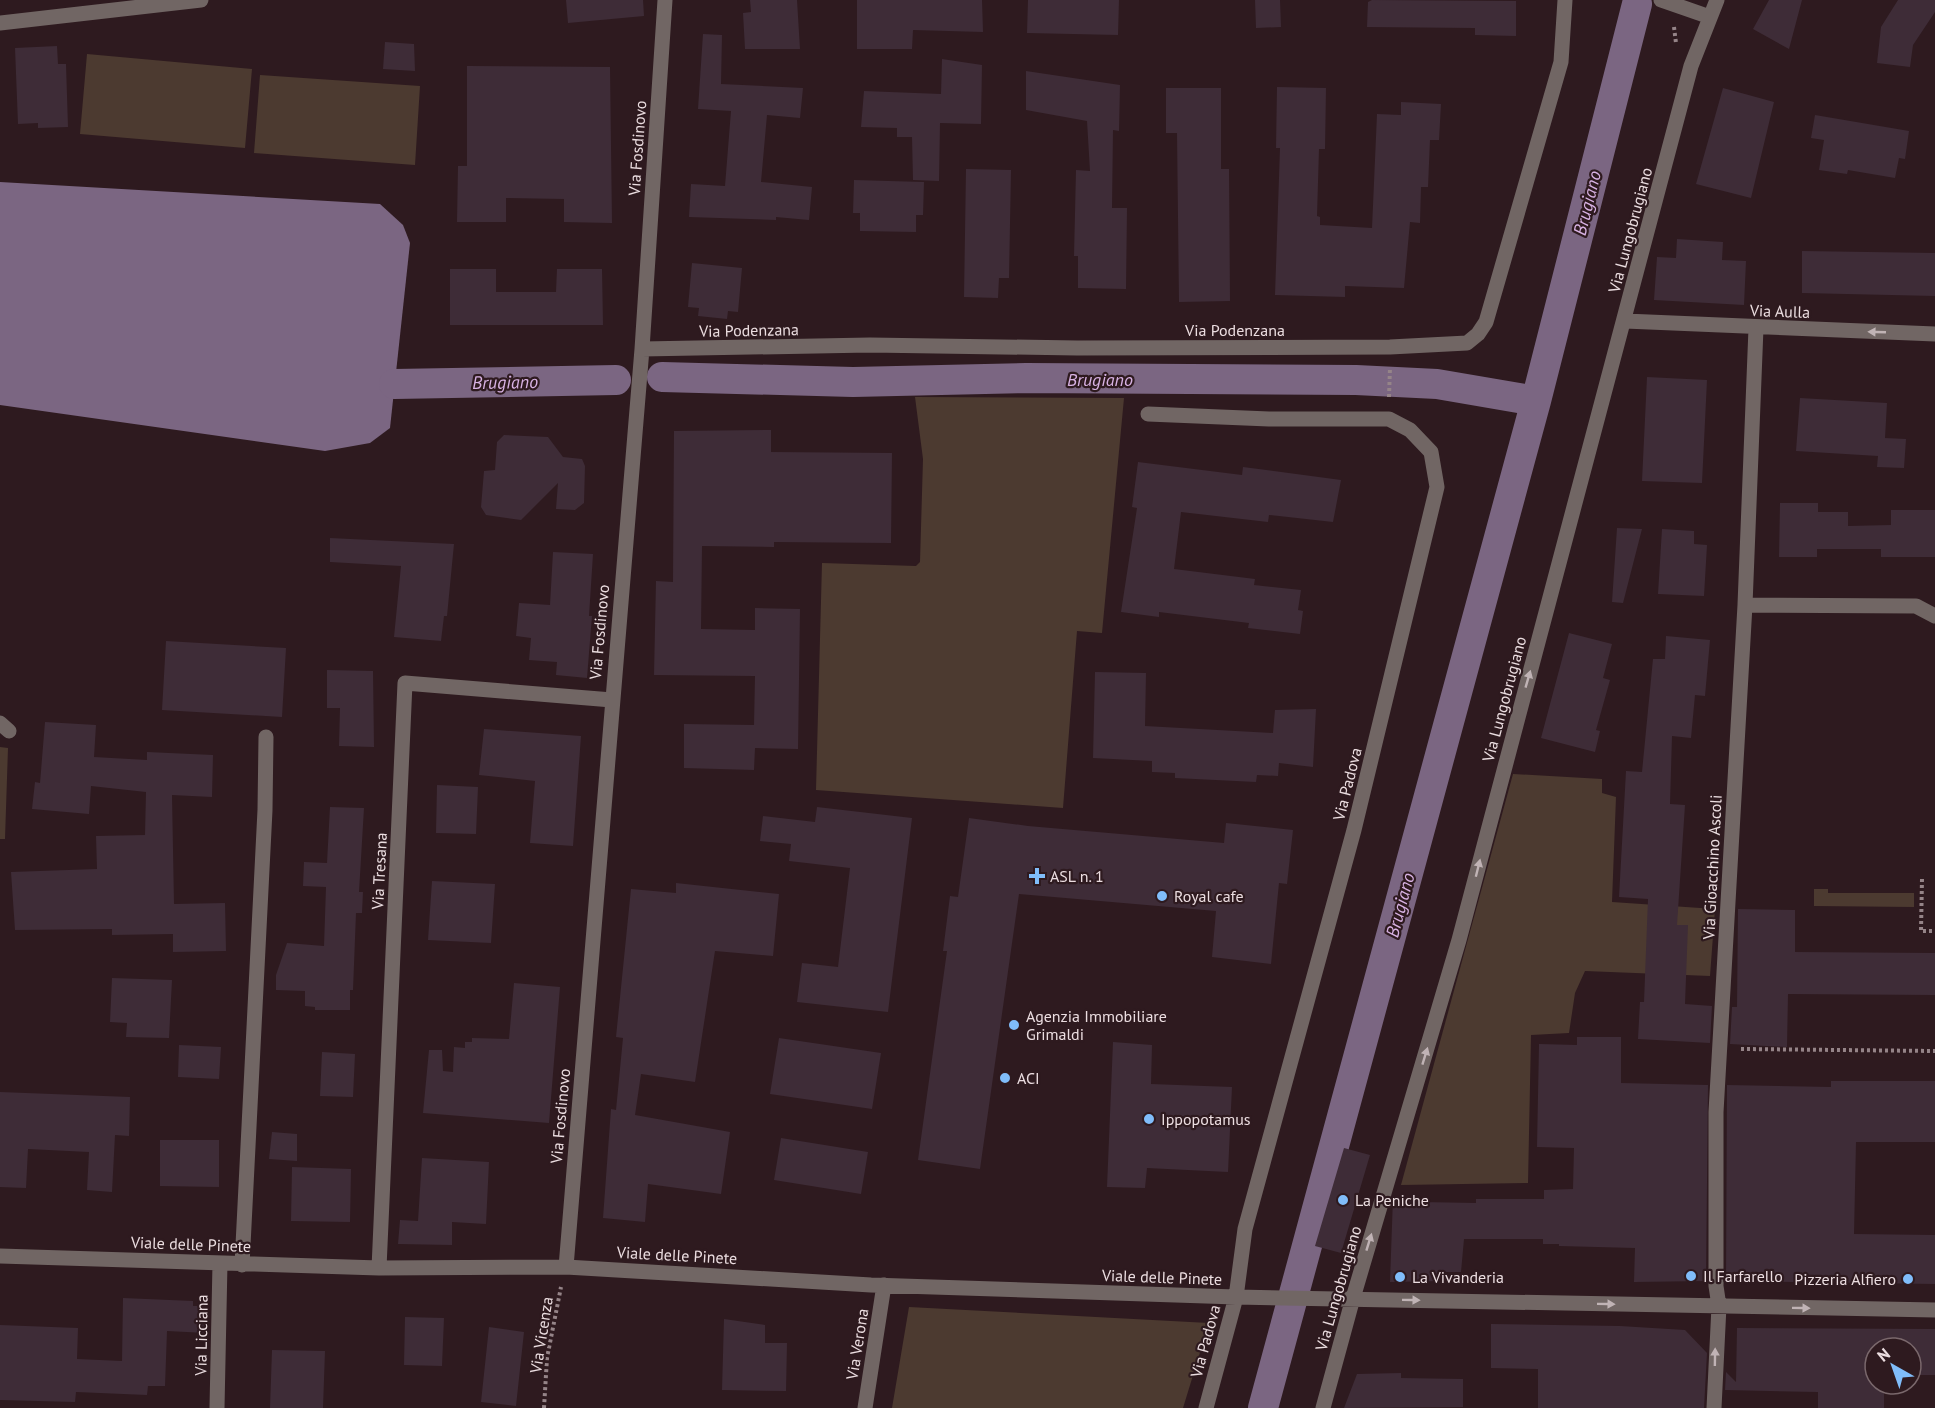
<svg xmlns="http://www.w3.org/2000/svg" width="1935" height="1408" viewBox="0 0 1935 1408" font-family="'PT Sans',sans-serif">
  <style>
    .green { fill: #4c3a30 }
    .water { fill: #7b6682 }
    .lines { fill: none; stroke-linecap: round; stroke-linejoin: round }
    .canal { stroke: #7b6682; stroke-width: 30 }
    .building { fill: #3e2c37 }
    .path { stroke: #958488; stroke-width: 4; stroke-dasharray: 3 3; stroke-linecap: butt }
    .minor { stroke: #716664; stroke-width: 15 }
    .oneway { fill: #c0b3b5 }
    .poi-dot { fill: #80bdfa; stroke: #2e1a1f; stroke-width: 2 }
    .labels { text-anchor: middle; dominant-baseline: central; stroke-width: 4.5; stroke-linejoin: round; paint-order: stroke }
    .street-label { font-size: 16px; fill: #ebdde0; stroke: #2e1a1f }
    .poi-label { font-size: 16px; fill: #ebdde0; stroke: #2e1a1f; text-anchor: start }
    .water-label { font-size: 18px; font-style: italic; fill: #d8b2e3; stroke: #2e1a1f }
  </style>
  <rect width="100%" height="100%" fill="#2e1a1f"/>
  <!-- green -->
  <path class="green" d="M87 54 252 69 245 148 80 134Z
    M260 75 420 86 415 165 254 153Z
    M915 397 1124 398 1102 633 1077 631 1063 808 816 790 822 563 916 566 920 562 923 459Z
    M0 747 8 748 5 839H0Z
    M1513 774 1602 779V793L1616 797 1612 902 1715 909 1710 976 1585 971 1575 993 1569 1033 1531 1035 1528 1183 1401 1185Z
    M1814 889H1828V893H1914V907L1814 906Z
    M909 1307 1209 1323 1183 1408H892Z"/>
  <!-- water -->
  <path class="water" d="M0 182 380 204 403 225 410 243 390 428 370 443 325 451 0 405Z"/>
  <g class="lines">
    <!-- canal -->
    <path class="canal" d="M662 377 853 382 1026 378 1356 380 1437 384 1536 401
      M394 384 616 380
      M1263 1408 1536 401 1637 4"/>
  </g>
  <!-- building -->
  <path class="building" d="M566 0H643L644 16 568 23Z
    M750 0H797L800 49H745L743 13 751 12Z
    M857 0H982L983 32 913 30 912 49H857Z
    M1028 0H1119L1118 35 1027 33Z
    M1255 0H1280L1281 27 1256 28Z
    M1372 0 1516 1V36L1475 35V28L1367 27 1368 2Z
    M1769 0H1802L1789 49 1753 29Z
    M1898 0H1935V12L1913 45 1910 67 1877 63 1881 27Z
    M703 34 722 35 721 84 803 88 800 118 767 115 761 182 812 187 809 220 776 217V220L689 217 691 184 725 186 731 111 698 109Z
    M385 42 414 44 415 71 383 69Z
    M57 46 58 64H66L68 127 38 128V123L18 124 15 48Z
    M942 59 982 65 981 124 940 123 939 181 913 180 912 137H897V128L861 127 864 91 941 94Z
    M467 66 610 67 612 223 564 222V199L506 198V222H457L458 166H467Z
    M1026 71 1120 85 1119 131 1113 130 1112 208H1127L1126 289 1078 288V256H1074L1076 170 1090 171 1087 121 1026 110Z
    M1277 87 1326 88 1325 149H1319L1317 216 1320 217V225L1372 228 1377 114 1401 115V102L1441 104 1439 140H1430L1428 187H1421L1420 223 1410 222 1404 288 1345 286V297L1275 295 1280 148H1276Z
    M1166 88H1221V169H1229L1230 301 1179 302 1177 133H1166Z
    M1723 88 1774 102 1751 198 1696 184Z
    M1815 115 1909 131 1905 159 1899 158 1895 178 1848 170 1847 174 1819 170 1824 140 1811 138Z
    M966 169 1011 170 1009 278H999L998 298 964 297Z
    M854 180 924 182 923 215H916V232L860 231V213H853Z
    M1677 239 1723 242 1722 260 1746 261 1744 305 1654 300 1657 257 1676 258Z
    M1802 251 1935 253V296L1802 293Z
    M692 263 742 268 738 312 728 311 727 319 698 316 699 308 688 307Z
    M450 269H496V292H556L557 269H602L603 325H450Z
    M1647 377 1707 380 1702 483 1642 481Z
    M1800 398 1887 403 1885 438 1906 439 1904 468 1877 467 1878 456 1796 451Z
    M771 430V452L892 453 891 543 774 542V547L702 546 701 629 755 630V608L800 609 798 749 755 748 754 770 684 768V724L754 725 755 676 654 675 656 581 673 582 674 431Z
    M504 435 548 437 563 457 582 459 585 466 584 503 575 510 556 509 558 483 521 520 486 515 481 507 484 471 495 470 497 442Z
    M1138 462 1242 475 1243 467 1341 480 1333 522 1269 515 1268 522 1181 512 1174 569 1255 579 1254 585 1301 590 1298 610 1303 611 1300 634 1248 628 1249 623 1159 612V617L1121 612 1137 508 1132 507Z
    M1780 503H1818V512H1848V526L1891 525V510H1935V557H1881V549H1817V557H1779Z
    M1617 528 1642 529 1623 603 1612 602Z
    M1662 529 1694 531V544L1707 545 1704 596 1658 594Z
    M330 538 454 544 447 616H444L441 641 394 637 401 566 330 562Z
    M553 552 593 554 589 616H592L587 678 556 675 557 662 529 660 531 638 516 636 519 603 550 605Z
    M1569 633 1612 644 1603 678 1610 680 1596 730 1600 731 1595 752 1541 738Z
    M1666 636 1710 640 1705 696 1695 695 1691 738 1672 736 1670 804 1685 805 1677 925H1688L1685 1004 1712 1006 1710 1043 1638 1039 1640 1002H1644L1648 899 1619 897 1626 771 1642 772 1653 659H1665Z
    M166 641 286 648 282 717 162 710Z
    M327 670 373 671 374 747 339 746 340 708H327Z
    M1095 672 1146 673 1145 726 1273 733 1275 710 1316 709 1313 767 1279 763 1278 776 1257 775 1256 782 1175 778V773L1152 772V761L1093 758Z
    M45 722 96 725 94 757 147 760V752L213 755 212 797 172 795 174 904 225 903 226 951 173 952V934L112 935V929L15 930 11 872 97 869 96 836 145 835 146 792 91 786 89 814 32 809 35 782 40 783Z
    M484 729 581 736 573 846 530 843 535 781 479 775Z
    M437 785 478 787 476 834 436 833Z
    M330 807 364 808 359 892H363L362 913H356L353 990H350V1010H315V1007L305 1006V991L276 990V975L287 943 324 946 326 887 303 886 304 862 327 863Z
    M817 807 912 818 888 1012 797 1002 802 963 838 967 850 868 789 861 791 844 760 841 763 816 815 822Z
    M969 818 1028 826 1224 843 1226 823 1293 830 1287 884 1279 883 1271 964 1212 957 1216 911 1019 894 980 1169 918 1160 947 951H943L950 896 958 897Z
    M432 881 495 884 491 943 428 940Z
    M676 883 779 894 773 956 715 951 695 1082 641 1074 635 1115 730 1132 721 1194 648 1184 645 1222 603 1218 611 1109 616 1110 623 1038 616 1037 631 889 676 893Z
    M1738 909 1795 910V952L1935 953V995L1788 994 1787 1047 1730 1044 1732 1007H1737Z
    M112 978 172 980 169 1038 126 1037 127 1023 110 1022Z
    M514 983 560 987 549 1123 423 1113 429 1050H442L443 1071 453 1072 454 1047 465 1048V1042H472V1038L509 1039Z
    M1577 1037H1621V1083L1708 1085 1706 1281 1634 1282 1635 1248 1559 1246V1244H1543V1239H1464L1461 1272H1443V1281L1390 1282 1393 1197 1421 1198V1202L1476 1203V1199H1544V1190L1573 1189 1574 1148 1537 1147 1539 1044 1577 1045Z
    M779 1038 881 1053 872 1109 770 1094Z
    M1113 1042 1152 1045 1151 1084 1232 1087 1228 1172 1147 1168 1145 1188 1107 1187Z
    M179 1045 221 1047 219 1079 178 1077Z
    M322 1052 355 1054 353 1097 320 1096Z
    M1831 1081H1935V1142H1856L1854 1234 1935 1235V1284L1726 1281 1727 1085 1831 1087Z
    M0 1092 130 1097 129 1136 115 1135 112 1192 87 1190 89 1152 28 1149 26 1188 0 1187Z
    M272 1132 297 1134V1161L269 1159Z
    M781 1138 868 1152 861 1194 774 1180Z
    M160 1140H219V1187L160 1186Z
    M1344 1148 1370 1155 1341 1253 1315 1246Z
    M422 1158 489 1162 486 1224 452 1222V1245L398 1244 400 1220 418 1221Z
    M292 1167 351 1169 350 1222 291 1221Z
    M123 1298 193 1301V1306H206V1333L167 1331 165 1386H148L147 1395 76 1392 75 1402 0 1400V1325L78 1328 77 1359 122 1361Z
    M405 1317 444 1318 442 1366 404 1365Z
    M724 1319 765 1325V1343H787L786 1391 722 1390Z
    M1491 1324 1620 1326 1685 1330 1707 1353 1704 1408H1538V1369L1491 1368Z
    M489 1327 524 1332 516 1406 481 1402Z
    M1737 1328 1935 1329V1375H1911V1348H1875V1384H1884V1408H1818V1392L1725 1390 1726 1372 1736 1382Z
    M272 1350 325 1351 323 1408H270Z
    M1401 1373V1378L1463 1379V1407L1344 1408 1357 1374Z"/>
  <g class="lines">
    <!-- path -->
    <path class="path" d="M1674 27 1676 43
      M1389 397 1390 368
      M1922 879 1921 931H1935
      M1741 1049 1935 1051
      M544 1408 547 1358 561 1287"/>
    <!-- minor -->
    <path class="minor" d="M1661 0 1710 17
      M0 23 201 0
      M1625 321 1935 334
      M642 349 870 345 1077 348 1390 347 1467 343 1478 334 1486 322 1561 62 1565 0
      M1148 414 1269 419H1389L1410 430 1431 452 1437 487 1354 830 1245 1229 1236 1297 1206 1408
      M1745 605 1916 606 1935 616
      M0 723 9 731
      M0 1256 379 1268 566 1267 871 1285 1236 1297 1935 1310
      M242 1265 265 810 266 737
      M566 1267 642 349 665 0
      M379 1268 405 683 612 700
      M217 1408 220 1263
      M865 1408 884 1285
      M1323 1408 1353 1298 1459 940 1691 66 1717 0
      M1714 1408 1719 1306 1716 1286V1112L1745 605 1756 328"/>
  </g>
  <!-- one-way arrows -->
  <defs><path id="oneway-solid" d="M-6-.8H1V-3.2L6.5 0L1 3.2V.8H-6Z" transform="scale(1.5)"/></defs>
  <g class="oneway">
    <use href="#oneway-solid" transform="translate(1877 332) rotate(-178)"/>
    <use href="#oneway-solid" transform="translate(1528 679) rotate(-74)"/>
    <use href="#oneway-solid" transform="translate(1478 868) rotate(-76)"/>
    <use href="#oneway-solid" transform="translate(1425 1056) rotate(-73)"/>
    <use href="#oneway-solid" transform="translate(1369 1242) rotate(-73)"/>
    <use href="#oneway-solid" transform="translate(1411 1300) rotate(1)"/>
    <use href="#oneway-solid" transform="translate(1606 1304) rotate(1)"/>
    <use href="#oneway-solid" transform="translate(1801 1308) rotate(1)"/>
    <use href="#oneway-solid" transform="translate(1715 1357) rotate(-89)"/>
  </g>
  <!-- markers -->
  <g class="poi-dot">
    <path d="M1034 867h6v6h6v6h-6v6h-6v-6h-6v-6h6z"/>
    <circle cx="1162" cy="896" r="6"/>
    <circle cx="1014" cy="1025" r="6"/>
    <circle cx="1005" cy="1078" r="6"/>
    <circle cx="1149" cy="1119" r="6"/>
    <circle cx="1343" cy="1200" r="6"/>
    <circle cx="1691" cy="1276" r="6"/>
    <circle cx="1400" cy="1277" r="6"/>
    <circle cx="1908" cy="1279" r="6"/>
  </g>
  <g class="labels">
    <!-- street labels -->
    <g class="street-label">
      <text transform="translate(637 148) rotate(-86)">Via Fosdinovo</text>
      <text transform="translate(1630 230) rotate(-75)">Via Lungobrugiano</text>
      <text transform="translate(1780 311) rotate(2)">Via Aulla</text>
      <text transform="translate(749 330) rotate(-1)">Via Podenzana</text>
      <text x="1235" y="330">Via Podenzana</text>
      <text transform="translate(599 632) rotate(-85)">Via Fosdinovo</text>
      <text transform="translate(1504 699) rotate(-75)">Via Lungobrugiano</text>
      <text transform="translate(1347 784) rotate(-76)">Via Padova</text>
      <text transform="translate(1712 867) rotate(-87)">Via Gioacchino Ascoli</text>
      <text transform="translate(379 871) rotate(-87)">Via Tresana</text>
      <text transform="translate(560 1116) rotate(-85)">Via Fosdinovo</text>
      <text transform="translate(191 1244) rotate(2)">Viale delle Pinete</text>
      <text transform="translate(677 1255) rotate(3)">Viale delle Pinete</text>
      <text transform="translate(1162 1277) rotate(2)">Viale delle Pinete</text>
      <text transform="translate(1338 1288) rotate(-74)">Via Lungobrugiano</text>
      <text transform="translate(201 1335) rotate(-89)">Via Licciana</text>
      <text transform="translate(541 1335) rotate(-81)">Via Vicenza</text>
      <text transform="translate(1205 1341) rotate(-75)">Via Padova</text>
      <text transform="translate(857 1344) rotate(-81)">Via Verona</text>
    </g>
    <!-- poi labels -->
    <g class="poi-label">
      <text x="1050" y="876">ASL n. 1</text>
      <text x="1174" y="896">Royal cafe</text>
      <text x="1026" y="1016">Agenzia Immobiliare<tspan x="1026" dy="18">Grimaldi</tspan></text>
      <text x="1017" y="1078">ACI</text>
      <text x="1161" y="1119">Ippopotamus</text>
      <text x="1355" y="1200">La Peniche</text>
      <text x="1703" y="1276">Il Farfarello</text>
      <text x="1412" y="1277">La Vivanderia</text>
      <text x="1896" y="1279" text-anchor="end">Pizzeria Alfiero</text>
    </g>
    <!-- water labels -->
    <g class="water-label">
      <text transform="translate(1587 203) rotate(-76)">Brugiano</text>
      <text x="1100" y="379">Brugiano</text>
      <text transform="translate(505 382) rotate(-1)">Brugiano</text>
      <text transform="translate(1400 905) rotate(-75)">Brugiano</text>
    </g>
  </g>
  <!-- north arrow -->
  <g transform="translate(1893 1366) rotate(320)"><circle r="28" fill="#2e1a1f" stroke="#7a686c" stroke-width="1.5"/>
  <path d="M0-4.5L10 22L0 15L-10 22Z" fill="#80bdfa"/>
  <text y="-9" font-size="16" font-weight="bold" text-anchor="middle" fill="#ebdde0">N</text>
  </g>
</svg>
